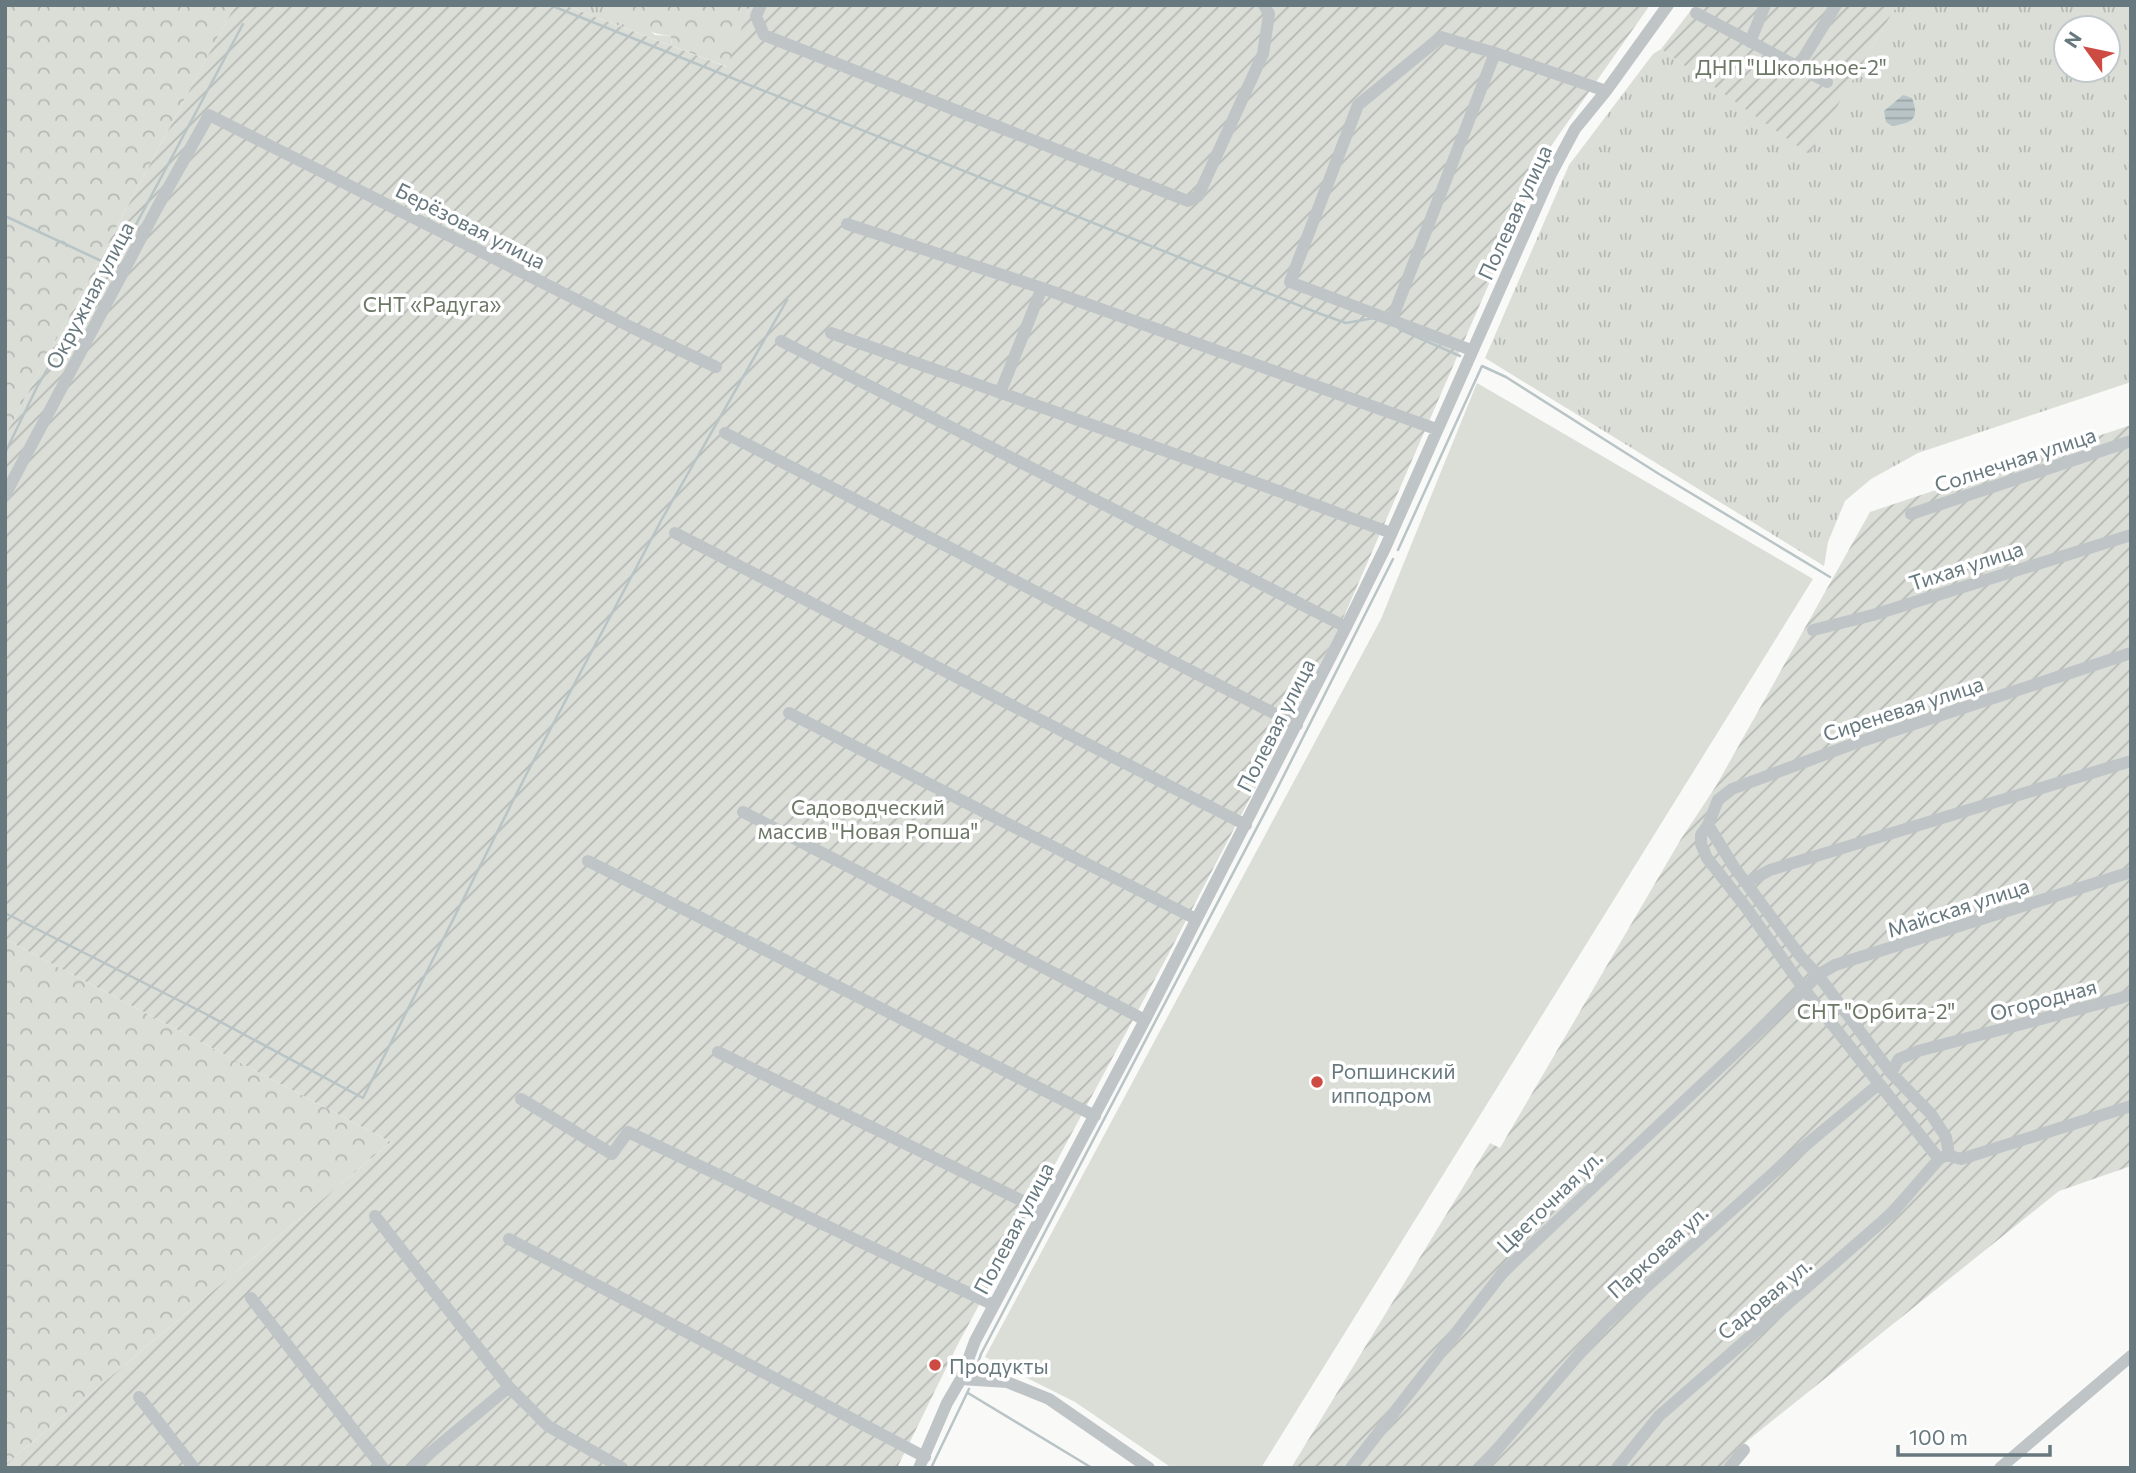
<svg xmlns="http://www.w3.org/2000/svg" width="2136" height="1473" viewBox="0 0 2136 1473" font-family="Commissioner,sans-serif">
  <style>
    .grass { fill: url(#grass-tufts); fill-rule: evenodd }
    .forest { fill: url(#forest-crowns) }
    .garden { fill: url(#garden-furrows) }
    .pitch { fill: #dbded7 }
    .water { fill: url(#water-rules) }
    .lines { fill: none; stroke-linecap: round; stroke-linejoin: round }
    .stream { stroke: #b8c4c6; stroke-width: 2.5 }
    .street { stroke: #bfc5c7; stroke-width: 12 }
    .poi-dot { fill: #ce4b43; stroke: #fff; stroke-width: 2.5 }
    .labels { text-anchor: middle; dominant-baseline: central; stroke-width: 7; stroke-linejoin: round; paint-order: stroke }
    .park-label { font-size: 21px; fill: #6c7866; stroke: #fff }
    .street-label { font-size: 21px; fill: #67797f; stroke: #fff }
    .poi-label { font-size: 21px; fill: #67797f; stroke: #fff; text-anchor: start }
  </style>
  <defs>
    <pattern id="grass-tufts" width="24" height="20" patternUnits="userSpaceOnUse" patternTransform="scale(1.75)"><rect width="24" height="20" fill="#dbded7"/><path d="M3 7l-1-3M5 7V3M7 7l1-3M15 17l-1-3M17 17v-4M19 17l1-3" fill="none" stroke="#b5b9b4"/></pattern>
    <pattern id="forest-crowns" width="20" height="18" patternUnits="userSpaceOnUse" patternTransform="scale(1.75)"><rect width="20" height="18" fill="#dbded7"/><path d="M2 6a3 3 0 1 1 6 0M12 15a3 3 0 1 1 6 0" fill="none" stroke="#b5b9b4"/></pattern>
    <pattern id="garden-furrows" width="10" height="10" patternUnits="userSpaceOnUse" patternTransform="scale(1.75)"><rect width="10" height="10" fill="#dbded7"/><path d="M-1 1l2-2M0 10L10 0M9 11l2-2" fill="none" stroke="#b5b9b4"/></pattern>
    <pattern id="water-rules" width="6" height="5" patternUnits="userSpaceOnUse" patternTransform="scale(1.75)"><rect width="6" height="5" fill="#b8c4c6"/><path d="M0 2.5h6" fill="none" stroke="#99a4a6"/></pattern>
  </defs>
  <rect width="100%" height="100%" fill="#f9f9f8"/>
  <!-- grass -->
  <path class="grass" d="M564 5H634L632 15 655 35 671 36 672 46Z
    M1897 5H2131V382L1918 453 1871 479 1845 501 1828 542 1824 566 1485 358 1569 165 1653 54 1661 49 1809 153ZM2066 28H2108V70H2066Z"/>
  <!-- forest -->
  <path class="forest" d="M5 5H235L5 436Z
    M634 5H750L728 67 672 46 671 36C653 34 641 30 631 15Z
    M5 939 391 1142 5 1465Z"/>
  <!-- garden -->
  <path class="garden" d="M235 5H564L727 67 750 5H1650L1546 153 1338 630 1168 955 958 1344 897 1468H5V1465L391 1142 5 939V436Z
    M1695 5H1897L1809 154 1661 49Z
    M2131 425V1166L2059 1191 1747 1441 1724 1468H1291L1490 1143 1500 1148 1681 839 1716 786 1870 512Z"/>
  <!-- pitch -->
  <path class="pitch" d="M1477 383 1813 579 1261 1468H1172L1075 1402 985 1357 1381 619Z"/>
  <!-- water -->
  <path class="water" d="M1903 95 1912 98C1920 119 1912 123 1892 126L1886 122 1884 111Z"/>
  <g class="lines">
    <!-- stream -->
    <path class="stream" d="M550 5 1318 313 1346 323 1374 318
      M5 216 108 264 37 387 5 453
      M117 260 243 24
      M1399 329 1460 356
      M1398 550 1482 366 1506 377 1659 474 1830 577
      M5 913 204 1013 363 1098 526 775 662 519 787 300
      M975 1371 981 1354 1275 793 1393 559
      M968 1393 1092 1468
      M931 1468 969 1389"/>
    <!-- street -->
    <path class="street" d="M761 5 756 16 764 35 1188 201 1198 196 1263 54 1269 14 1264 5
      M1696 13 1827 82
      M1750 42 1765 5
      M1798 67 1836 5
      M847 224 1042 288 1436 429
      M1392 319 1495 53
      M831 333 1265 486 1391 533
      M781 341 1346 627
      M1471 350 1290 282 1358 105 1441 37 1495 53 1606 91
      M1000 393 1042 288
      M725 433 1297 725
      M5 495 157 208 209 115 633 328 716 367
      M1911 514 2131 441
      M675 533 1246 825
      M1813 630 1873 615 2131 535
      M789 713 1196 919
      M743 812 1145 1020
      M1708 825 1734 867 1801 957 1818 975 1891 1073 1931 1114 1946 1137 1949 1155
      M588 861 1095 1116
      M1746 883 1770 870 2131 761
      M718 1052 1043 1211
      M1891 1073 1899 1059 1918 1051 2121 998 2131 994
      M521 1099 612 1154 628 1132 994 1305
      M1939 1159 1804 989 1745 906 1707 858 1701 844V835L1708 825 1718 800 1732 789 1853 744 2131 653
      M375 1216 509 1387 548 1426 622 1468
      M509 1239 925 1457
      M251 1298 383 1468
      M961 1379 1007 1382 1049 1399 1149 1468
      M139 1397 194 1468
      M412 1468 509 1387
      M919 1468 947 1403 961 1379 975 1341 1145 1020 1346 627 1385 548 1551 174 1575 129 1606 91 1668 5
      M1351 1468 1504 1271 1818 975 1835 965 2131 872
      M1481 1468 1606 1323 1789 1159 1879 1084
      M1617 1468 1659 1416 1892 1213 1939 1159 1947 1155 1961 1159 2131 1106
      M1729 1468 1744 1450
      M2000 1468 2131 1356"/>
  </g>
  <!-- markers -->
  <g class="poi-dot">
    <circle cx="1317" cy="1082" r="7"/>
    <circle cx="935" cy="1365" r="7"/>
  </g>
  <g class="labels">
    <!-- park labels -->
    <g class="park-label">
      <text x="1791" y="66">ДНП "Школьное-2"</text>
      <text x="432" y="303">СНТ «Радуга»</text>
      <text x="868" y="806">Садоводческий<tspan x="868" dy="24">массив "Новая Ропша"</tspan></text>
      <text x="1876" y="1010">СНТ "Орбита-2"</text>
    </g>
    <!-- street labels -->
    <g class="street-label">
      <text transform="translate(1514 212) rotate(-65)">Полевая улица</text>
      <text transform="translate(471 225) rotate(27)">Берёзовая улица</text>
      <text transform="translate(89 295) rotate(-62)">Окружная улица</text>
      <text transform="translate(2015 459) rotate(-18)">Солнечная улица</text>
      <text transform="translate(1966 565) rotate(-18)">Тихая улица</text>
      <text transform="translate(1903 708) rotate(-18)">Сиреневая улица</text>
      <text transform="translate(1275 725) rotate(-63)">Полевая улица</text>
      <text transform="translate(1958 907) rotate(-18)">Майская улица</text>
      <text transform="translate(2043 999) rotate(-15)">Огородная</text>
      <text transform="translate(1549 1201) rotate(-44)">Цветочная ул.</text>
      <text transform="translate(1013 1228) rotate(-62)">Полевая улица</text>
      <text transform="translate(1657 1251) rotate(-42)">Парковая ул.</text>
      <text transform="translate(1764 1298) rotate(-40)">Садовая ул.</text>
    </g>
    <!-- poi labels -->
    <g class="poi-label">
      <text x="1331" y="1070">Ропшинский<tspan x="1331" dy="24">ипподром</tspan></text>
      <text x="949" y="1365">Продукты</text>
    </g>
  </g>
  <!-- border -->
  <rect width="2136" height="1473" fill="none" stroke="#67797f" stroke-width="14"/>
  <!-- north arrow -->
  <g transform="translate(2087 49) rotate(303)"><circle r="33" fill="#ffffff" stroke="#c2c9cc" stroke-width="2"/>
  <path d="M0-5L12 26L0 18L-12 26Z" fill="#ce4b43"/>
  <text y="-10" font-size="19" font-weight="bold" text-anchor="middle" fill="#67797f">N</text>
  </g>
  <!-- scale -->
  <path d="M1898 1445v10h152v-10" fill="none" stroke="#67797f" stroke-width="3.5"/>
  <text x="1909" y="1445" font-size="21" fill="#67797f" stroke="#ffffff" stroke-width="5" paint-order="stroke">100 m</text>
</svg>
